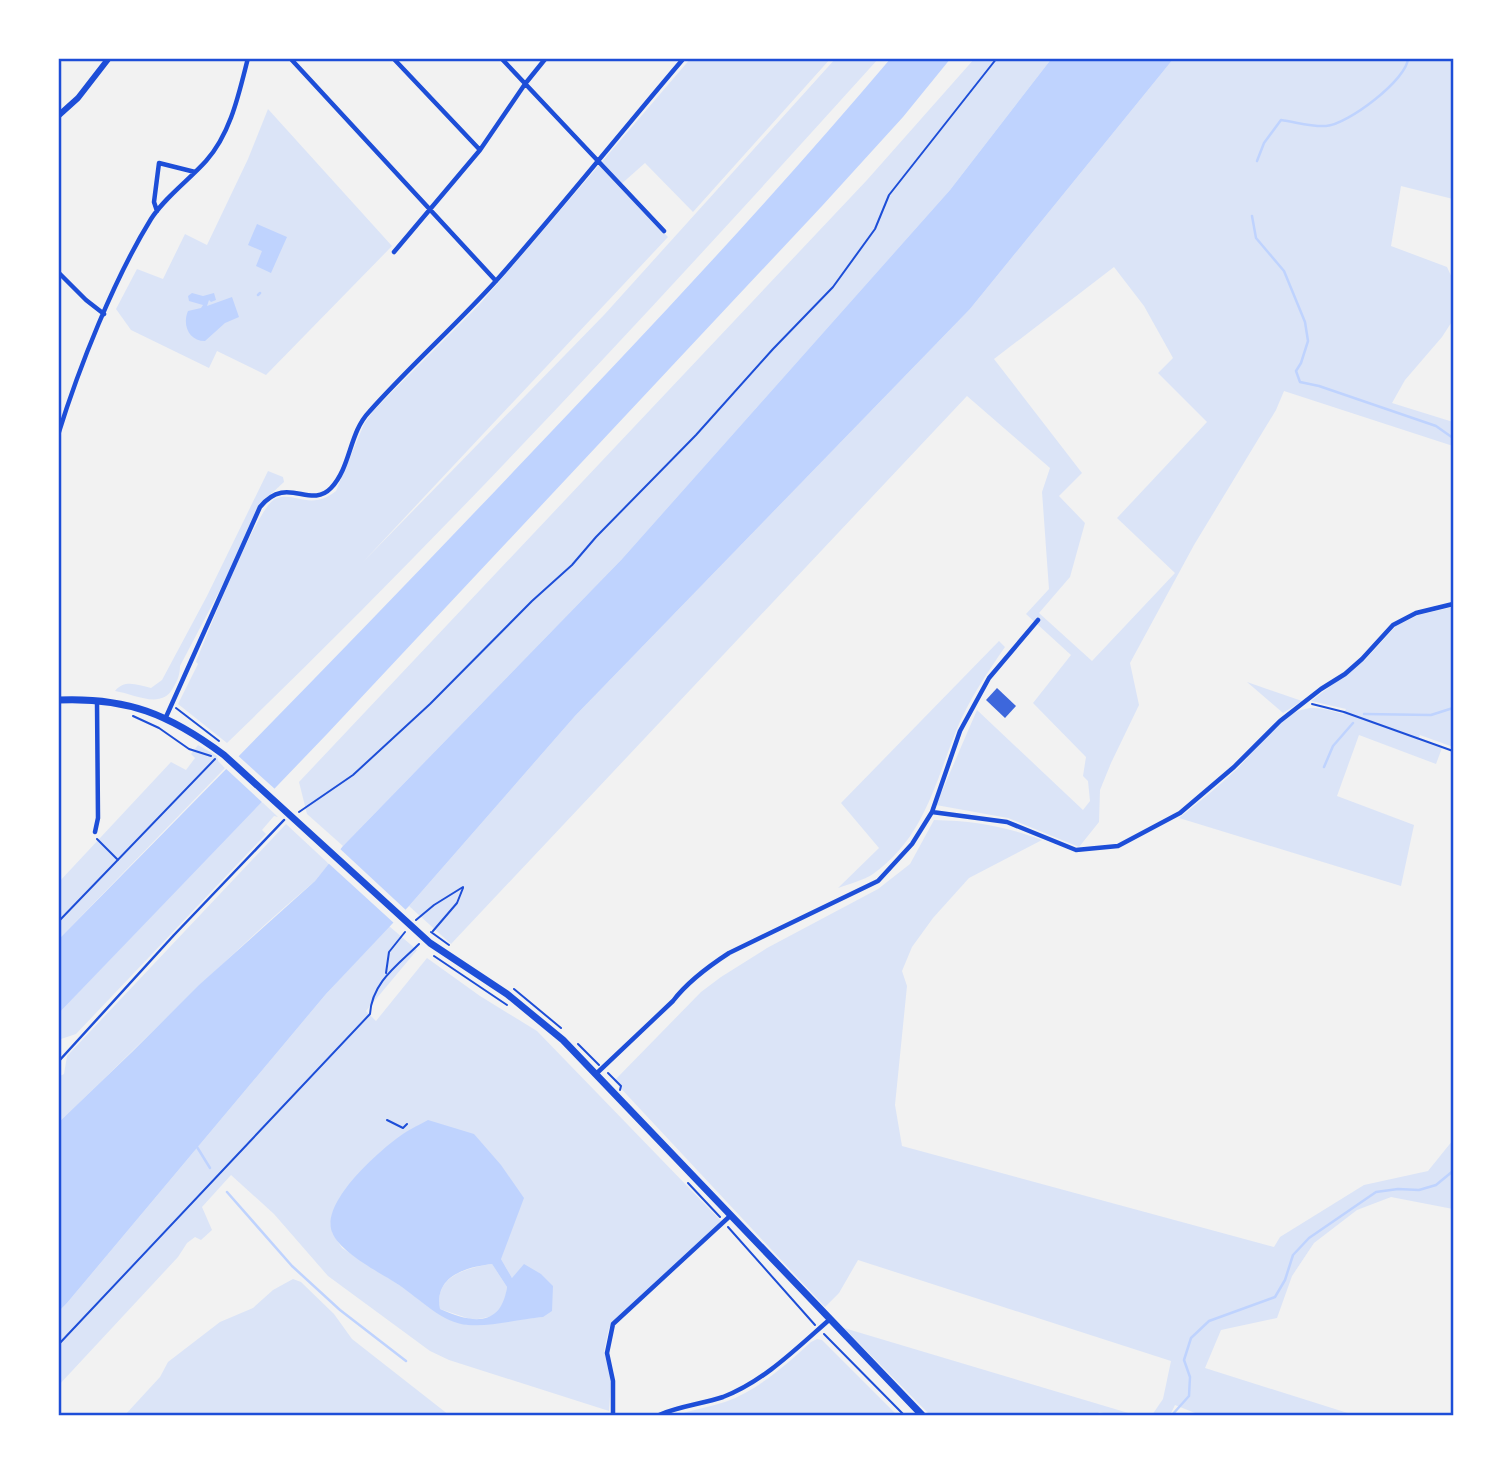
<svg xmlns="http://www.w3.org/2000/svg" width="1511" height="1473" viewBox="0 0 1511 1473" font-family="Helvetica,sans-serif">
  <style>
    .green { fill: #dbe4f7; fill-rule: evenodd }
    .water { fill: #bfd3fe; fill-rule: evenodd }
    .pier { fill: #f2f2f2 }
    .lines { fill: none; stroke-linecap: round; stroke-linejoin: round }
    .stream { stroke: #bfd3fe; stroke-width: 2.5 }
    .building { fill: #3d67dc }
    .path { stroke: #1d4ed8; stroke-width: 2 }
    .service { stroke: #1d4ed8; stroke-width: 2.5 }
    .minor { stroke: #1d4ed8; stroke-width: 4.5 }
    .tertiary { stroke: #1d4ed8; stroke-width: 6 }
    .secondary { stroke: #1d4ed8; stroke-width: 7 }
    .neatline { fill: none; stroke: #1d4ed8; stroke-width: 2.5 }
  </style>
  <rect width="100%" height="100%" fill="#f2f2f2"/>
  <!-- green -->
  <path class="green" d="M691 58H831L693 212 645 163 619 186 668 237 363 562 604 315 836 58H879C668 292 454 524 227 743L178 704 198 664 196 662C207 636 256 508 275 499 294 490 310 512 336 491L364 424 373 411 479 305Z
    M975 58H1052L950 190 622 559 343 846 307 814 299 782 867 180Z
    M1174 58H1453V199L1401 186 1391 246 1447 267 1453 280V320L1442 337 1405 380 1392 403 1453 422V446L1284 391 1276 410 1194 545 1130 663 1139 705 1111 763 1100 790 1099 822 1079 847 1008 818 936 805 977 710 1083 810 1090 801 1088 781 1083 776 1086 757 1033 703 1071 655 1026 614 1049 589 1042 492 1050 468 967 396 451 944 409 906 575 716 970 309ZM1114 267 1144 306 1173 358 1158 373 1207 422 1117 518 1175 573 1092 661 1039 613 1070 577 1085 523 1059 496 1082 473 994 359Z
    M268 109 392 246 266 375 217 351 209 368 131 330 116 309 137 269 163 279 185 234 207 245 248 159Z
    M268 471 283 477 284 482 259 505 232 567 180 666C180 674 178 680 173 688 161 710 135 694 115 691 125 679 137 685 151 688L162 680 207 596Z
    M1453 607V747L1420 735 1418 740 1442 748 1436 764 1359 735 1337 796 1414 825 1401 886 1179 818C1199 802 1219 786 1237 769 1256 750 1275 719 1301 710 1315 705 1329 710 1343 714L1346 709 1311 701 1365 660 1396 626 1418 615Z
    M999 641 1005 647C987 673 968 701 956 731 935 784 923 839 873 874 864 880 849 884 838 888L879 848 841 803Z
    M1247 682 1302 701 1283 713Z
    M198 745 217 756 218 761 225 768 58 940V883L171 762 186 770 195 758 191 754Z
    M261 801 278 817 274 816 262 830 266 834 76 1034 58 1040V1014Z
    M934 820C976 821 1003 826 1042 840L969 878 933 918 912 947 902 971 907 986 895 1105 902 1146 1274 1247 1280 1237 1364 1185 1428 1171 1453 1140V1209L1391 1197 1357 1210 1314 1243 1292 1276 1277 1318 1221 1330 1205 1368 1354 1415H1200L1175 1405 1170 1415H1152L1163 1399 1171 1361 858 1260 839 1293 825 1307 614 1081 701 992 721 977 767 948 878 889 910 864Z
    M286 824 329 864 315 881C225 957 143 1042 58 1123V1077L64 1074 67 1056Z
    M389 926 417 950 366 1011 376 1021 427 958 480 996 537 1031 721 1221 609 1328 604 1351 611 1382 609 1411 449 1360 430 1351 328 1276 274 1214 231 1175 202 1207 212 1230 201 1240 195 1237 187 1243 178 1257 58 1386V1312L67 1303 326 994ZM341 1196 501 1259 512 1278 543 1317 467 1325 428 1307 410 1292 342 1248 332 1232V1214Z
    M492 1264 507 1287 505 1302 493 1316 473 1320 440 1309C434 1276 466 1268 492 1264Z
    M293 1279 301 1282 334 1314 352 1339 449 1415H125L160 1377 168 1362 220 1322 253 1308 273 1290Z
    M844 1328 1135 1415H1112L1099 1412 1097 1415H930Z
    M817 1339 822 1340 897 1415H677C692 1410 709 1407 725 1402 758 1390 786 1365 811 1342Z"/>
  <!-- water -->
  <path class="water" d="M891 58H951L903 117 822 206 327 734 58 1014V940C211 785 363 630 513 472 642 337 770 201 891 58Z
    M1052 58H1174L970 309 575 716 409 906 326 994 67 1303 58 1312V1123L132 1052 199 985 315 881 343 846 622 559 950 190Z
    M257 224 287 237 271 273 256 266 262 251 248 245Z
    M192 293 203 296 214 293 216 300 211 302 209 300 207 306 232 297 239 317 225 323 205 341C189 341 182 325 188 311L201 308 203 305 189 301 188 296Z
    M428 1120 474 1134 501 1165 524 1198 501 1259 512 1278 524 1264 541 1274 553 1286 552 1311 543 1317C519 1319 492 1327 468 1325 442 1323 420 1299 399 1285 381 1273 340 1253 332 1232 321 1203 375 1155 396 1139 406 1131 417 1126 428 1120ZM492 1264 507 1287C501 1328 471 1323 440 1309 434 1276 466 1267 492 1264Z"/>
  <!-- pier -->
  <path class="pier" d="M235 753 276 790 263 803 223 766Z
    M338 847 408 912 395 924 327 862Z"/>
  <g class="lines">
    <!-- stream -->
    <path class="stream" d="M1257 161 1264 143 1281 120C1296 122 1311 127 1326 126 1347 125 1408 79 1408 58
      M1252 216 1256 238 1284 271 1305 322 1308 341 1301 363 1296 371 1300 382 1319 386 1436 426 1453 438
      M258 295 260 293
      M1364 714 1431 715 1453 708
      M1324 767 1333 746 1353 723
      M197 1147 210 1168
      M227 1192 292 1266 340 1310 406 1361
      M1172 1415 1189 1396 1190 1377 1184 1360 1191 1338 1209 1321 1275 1297 1285 1280 1293 1255 1309 1238 1376 1192 1398 1189 1419 1190 1436 1185 1453 1171"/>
  </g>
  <!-- building -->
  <path class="building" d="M997 688 1016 706 1005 718 986 700Z"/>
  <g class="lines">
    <!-- path -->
    <path class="path" d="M1312 704 1344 712 1453 751
      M176 708 219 741
      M133 716 159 728 189 749 211 756
      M299 812 353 775 430 704 532 601 572 565 596 537 696 435 773 349 833 287 875 229 889 195 997 58
      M97 839 118 860
      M416 920 434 905 463 887
      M58 922 215 759
      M433 931 457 903 463 888
      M431 932 449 945
      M434 956 507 1005
      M386 973 389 952 405 932
      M514 989 561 1028
      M578 1044 599 1065
      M608 1073 621 1086 620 1090
      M387 1120 403 1128 407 1124
      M688 1183 720 1217
      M728 1227 815 1325
      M824 1334 904 1415
      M58 1345 370 1014C372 982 398 965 419 944"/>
    <!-- service -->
    <path class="service" d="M58 1062 174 935 284 820"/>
    <!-- minor -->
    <path class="minor" d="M290 58 496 281
      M393 58 480 150
      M501 58 664 231
      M157 211 154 202 159 163 195 172
      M394 252 480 150 525 84 546 58
      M58 272 86 300 104 314
      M58 435C79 367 114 279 151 219 165 197 189 180 206 161 231 133 239 93 248 58
      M166 717 260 507C287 474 310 510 331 488 351 467 349 433 369 412 409 367 454 327 495 282 560 209 621 132 684 58
      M932 812 1007 822 1076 850 1118 846 1180 813 1234 767 1280 721 1321 689 1345 674 1362 659 1393 625 1416 613 1453 604
      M95 832 98 818 97 702
      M597 1073 673 1001C688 981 709 966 729 953L878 881 912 844 932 812 960 731 989 678 1038 620
      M613 1415V1381L607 1353 613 1324 730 1216
      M659 1415C680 1406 702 1404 723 1397 763 1382 797 1348 829 1320"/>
    <!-- tertiary -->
    <path class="tertiary" d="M58 116 78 98 109 58"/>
    <!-- secondary -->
    <path class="secondary" d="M58 700C127 697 169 714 224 755L430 943 507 994 563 1040 922 1415"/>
  </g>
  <!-- border -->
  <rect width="1511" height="1473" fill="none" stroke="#ffffff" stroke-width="119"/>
  <rect x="60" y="60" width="1392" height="1354" class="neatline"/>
</svg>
